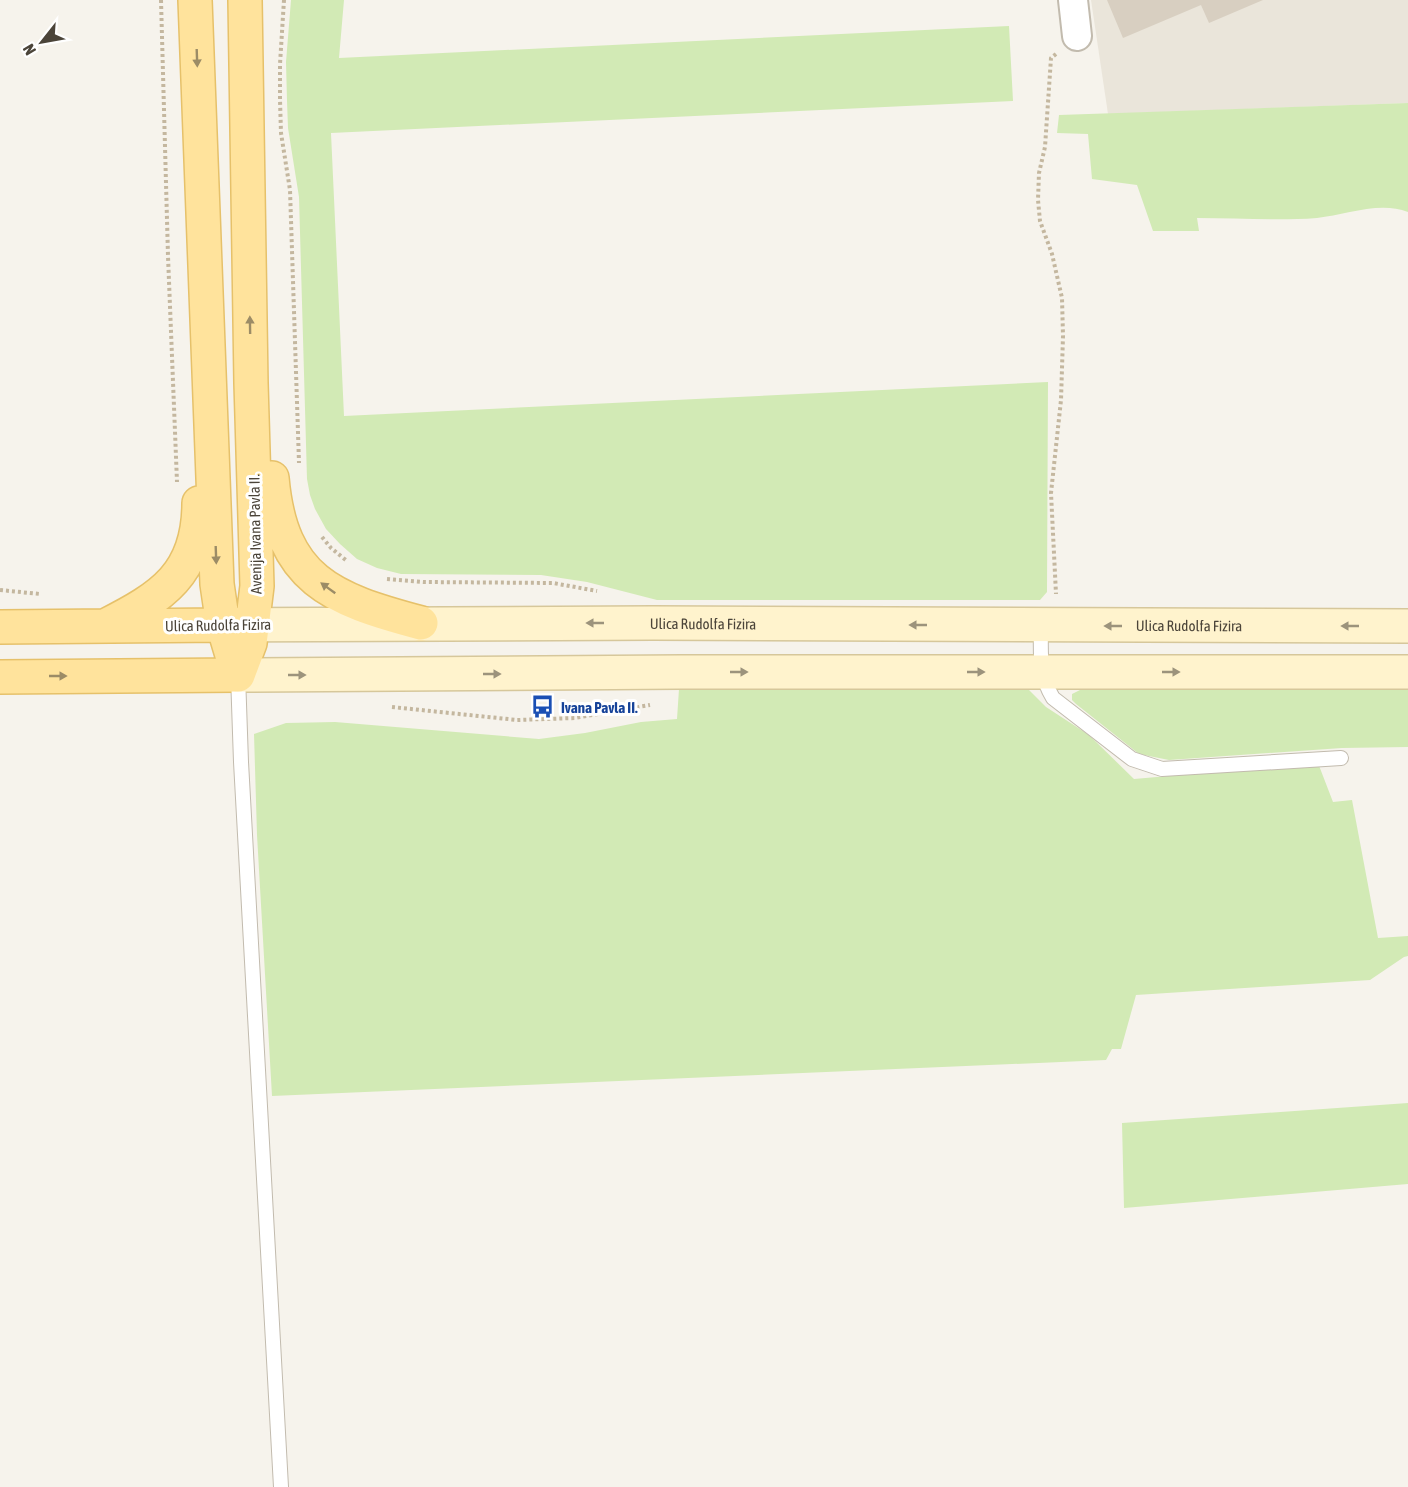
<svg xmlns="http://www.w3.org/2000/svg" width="1408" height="1487" viewBox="0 0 1408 1487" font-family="'Asap Condensed',sans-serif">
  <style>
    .residential { fill: #eae5da }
    .green { fill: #d2eab5 }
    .building { fill: #d8cfc1 }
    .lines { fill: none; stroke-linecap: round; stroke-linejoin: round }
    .service-casing { stroke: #c2bbae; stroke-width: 16 }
    .minor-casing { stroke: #c2bbae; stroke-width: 32 }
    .secondary-casing { stroke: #d6c79b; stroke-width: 36 }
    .primary-casing { stroke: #e6c16a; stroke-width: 36 }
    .path { stroke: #c4b79f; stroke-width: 4; stroke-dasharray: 3 3; stroke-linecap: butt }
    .service { stroke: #fff; stroke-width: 14 }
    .minor { stroke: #fff; stroke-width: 28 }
    .secondary { stroke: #fff3cd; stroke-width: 33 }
    .primary { stroke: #ffe39c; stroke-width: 33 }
    .oneway { fill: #9c8c66 }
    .oneway2 { fill: #9c937c }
    .labels { text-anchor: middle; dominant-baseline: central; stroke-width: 6; stroke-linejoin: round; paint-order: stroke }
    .street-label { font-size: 15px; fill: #4b4439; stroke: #fff }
    .transit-label { font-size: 15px; font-weight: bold; fill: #164399; stroke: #fff; text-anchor: start }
  </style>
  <rect width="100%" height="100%" fill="#f6f3ec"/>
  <!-- residential -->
  <path class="residential" d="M1091 0H1408V103L1108 114Z"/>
  <!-- green -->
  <path class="green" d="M291 0H344L339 58 1009 26 1013 101 331 133 344 416 1048 382 1047 592 1040 600H657L587 582 541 575 401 574 377 568 357 559 340 544 326 529 315 509 310 495 307 479 299 197 288 128 287 101 286 62Z
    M1408 103V212C1379 201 1346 215 1317 218 1278 221 1237 218 1197 218L1199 231H1153L1137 185 1092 179 1088 134 1057 133 1059 115Z
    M679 689H1028L1046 707 1089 735 1134 779 1318 763 1333 802 1352 800 1378 938 1408 936V956L1404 957 1370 980 1136 995 1121 1049H1112L1106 1060 272 1096 257 835 254 734 286 723 335 722 539 739 585 733 641 722 677 719Z
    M1082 689 1408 690V747L1342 748 1169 760 1139 754 1076 704 1072 700V694Z
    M1408 1103V1184L1124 1208 1122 1123Z"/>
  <!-- building -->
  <path class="building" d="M1107 0H1263L1209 23 1201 5 1123 38Z"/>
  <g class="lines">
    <defs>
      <path id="service" d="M1041 625C1041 653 1038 673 1053 698L1132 759 1162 769 1341 758
        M238 675 241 762 281 1487"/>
      <path id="minor" d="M1073 0 1077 36"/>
      <g id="secondary">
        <path id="s1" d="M225 625 653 623 1408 626"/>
        <path d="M238 675 681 672H1408"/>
      </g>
      <path id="primary" d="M195 0 217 584 223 625 238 675
        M272 478C281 580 331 599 421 623
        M105 626C162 597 199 574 199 503
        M0 627 223 625
        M238 675 250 643 257 586 251 383 245 0
        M0 677 238 675"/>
    </defs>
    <!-- service casing -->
    <use href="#service" class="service-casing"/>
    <!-- minor casing -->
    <use href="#minor" class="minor-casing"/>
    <!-- secondary casing -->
    <use href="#secondary" class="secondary-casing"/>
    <!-- primary casing -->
    <use href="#primary" class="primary-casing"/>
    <!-- path -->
    <path class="path" d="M161 0 168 256 177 482
      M284 0 280 64V100L281 133 290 190 299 463
      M1056 54 1051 58 1045 147 1039 173 1038 200 1040 221 1052 254 1062 298 1063 336 1061 400 1051 493 1056 594
      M322 537 331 548 347 561
      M387 579 424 582 553 583 597 591
      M0 590 40 594
      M392 707 517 720 575 718 650 705"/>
    <!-- service -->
    <use href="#service" class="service"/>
    <!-- minor -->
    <use href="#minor" class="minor"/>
    <!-- secondary -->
    <use href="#secondary" class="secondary"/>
    <!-- primary -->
    <use href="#primary" class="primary"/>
  </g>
  <!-- one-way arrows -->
  <defs><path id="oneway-solid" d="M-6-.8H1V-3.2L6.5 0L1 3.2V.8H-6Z" transform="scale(1.5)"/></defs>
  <g class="oneway">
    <use href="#oneway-solid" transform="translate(197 58) rotate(88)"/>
    <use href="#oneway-solid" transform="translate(250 325) rotate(-91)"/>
    <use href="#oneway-solid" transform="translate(216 555) rotate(88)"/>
    <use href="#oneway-solid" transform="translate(328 588) rotate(-144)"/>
    <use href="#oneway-solid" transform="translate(58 676)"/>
  </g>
  <g class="oneway2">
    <use href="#oneway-solid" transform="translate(595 623) rotate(180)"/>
    <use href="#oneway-solid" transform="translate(918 625) rotate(-180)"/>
    <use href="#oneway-solid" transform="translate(1113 626) rotate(-180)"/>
    <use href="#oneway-solid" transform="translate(1350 626) rotate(-180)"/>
    <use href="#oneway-solid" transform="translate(739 672)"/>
    <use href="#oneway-solid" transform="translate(976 672)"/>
    <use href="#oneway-solid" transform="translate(1171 672)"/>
    <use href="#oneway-solid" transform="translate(492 674)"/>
    <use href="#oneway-solid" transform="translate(297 675)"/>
  </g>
  <!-- icons -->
  <defs>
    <symbol id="bus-bare" viewBox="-9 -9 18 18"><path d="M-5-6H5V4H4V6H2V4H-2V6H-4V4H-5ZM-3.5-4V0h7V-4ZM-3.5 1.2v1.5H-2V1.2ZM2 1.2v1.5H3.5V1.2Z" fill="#1a4fb4" stroke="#fff" stroke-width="2.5" paint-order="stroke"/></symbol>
  </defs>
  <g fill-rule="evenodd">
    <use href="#bus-bare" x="526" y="690" width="33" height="33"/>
  </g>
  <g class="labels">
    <!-- street labels -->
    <g class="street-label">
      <text transform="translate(255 534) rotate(-91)">Avenija Ivana Pavla II.</text>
      <text stroke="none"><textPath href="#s1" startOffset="478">Ulica Rudolfa Fizira</textPath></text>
      <text transform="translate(218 625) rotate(-1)">Ulica Rudolfa Fizira</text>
      <text stroke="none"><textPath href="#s1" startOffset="964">Ulica Rudolfa Fizira</textPath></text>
    </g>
    <!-- transit labels -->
    <g class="transit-label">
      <text x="561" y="707">Ivana Pavla II.</text>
    </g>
  </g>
  <!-- north arrow -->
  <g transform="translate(42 42) rotate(239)" stroke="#ffffff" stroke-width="4.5" paint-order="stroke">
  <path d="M0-4.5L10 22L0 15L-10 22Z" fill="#4b4439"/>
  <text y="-9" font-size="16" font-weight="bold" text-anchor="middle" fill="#4b4439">N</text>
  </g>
</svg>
